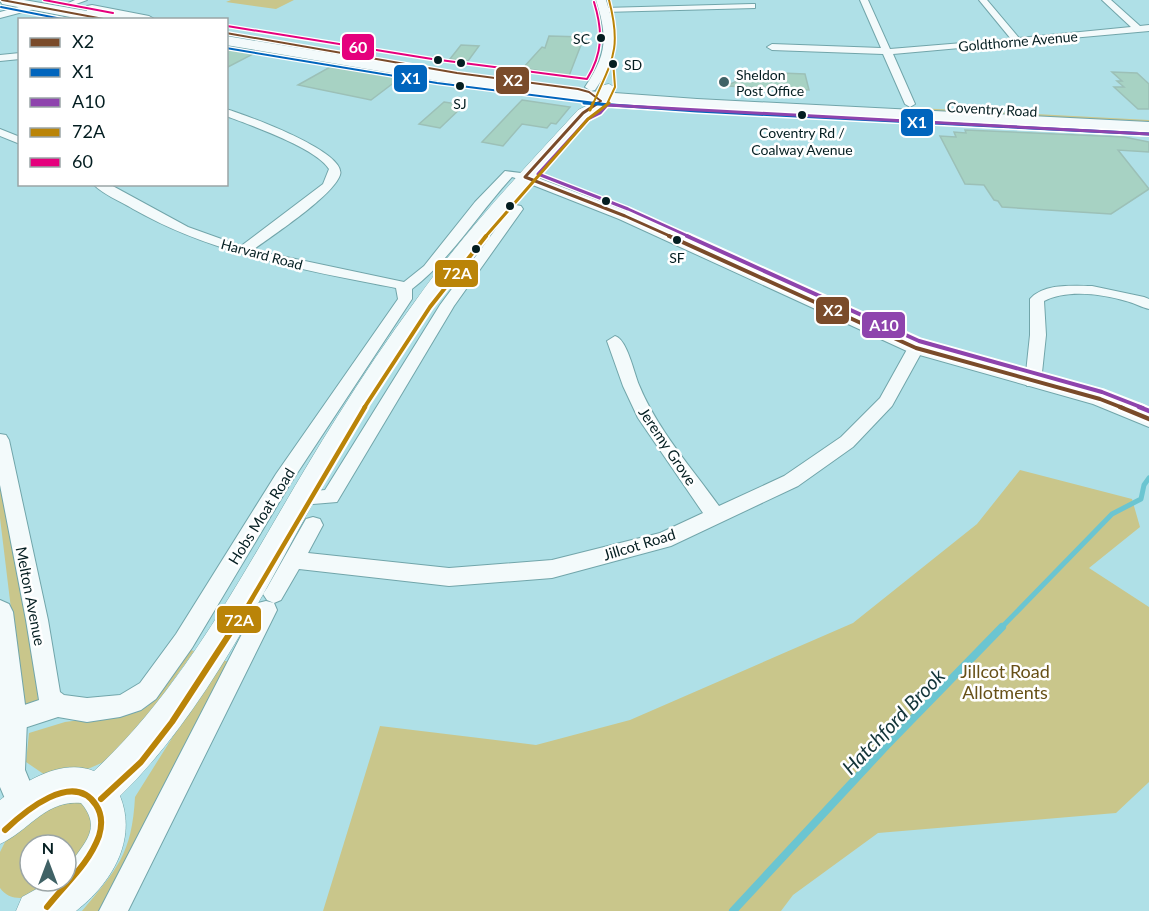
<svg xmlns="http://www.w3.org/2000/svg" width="1149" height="911" viewBox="0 0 1149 911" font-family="Lato,sans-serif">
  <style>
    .green { fill: #c9c68b; fill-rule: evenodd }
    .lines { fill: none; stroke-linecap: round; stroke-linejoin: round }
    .stream-far1 { stroke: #6bc5d1; stroke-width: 5 }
    .stream { stroke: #6bc5d1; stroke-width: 8 }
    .building { fill: #a7d2c3; stroke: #9cc0b7; stroke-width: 1.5 }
    .minor-casing { stroke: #71a5aa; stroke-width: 2 }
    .tertiary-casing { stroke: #71a5aa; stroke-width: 2 }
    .secondary-casing { stroke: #71a5aa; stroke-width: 1 }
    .trunk-casing { stroke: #71a5aa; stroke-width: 2 }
    .minor { fill: #f3fafb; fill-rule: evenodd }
    .tertiary { fill: #f3fafb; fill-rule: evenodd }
    .secondary { fill: #f3fafb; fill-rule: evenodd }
    .trunk { fill: #f3fafb; fill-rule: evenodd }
    .bus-1-far3-casing { stroke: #fff; stroke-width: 4.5 }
    .bus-1-far2-casing { stroke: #fff; stroke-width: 6 }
    .bus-1-far1-casing { stroke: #fff; stroke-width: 8 }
    .bus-1-casing { stroke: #fff; stroke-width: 9 }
    .bus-2-far1-casing { stroke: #fff; stroke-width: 4.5 }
    .bus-2-casing { stroke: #fff; stroke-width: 6 }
    .bus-3-far2-casing { stroke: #fff; stroke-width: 6 }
    .bus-3-far1-casing { stroke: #fff; stroke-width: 8 }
    .bus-3-casing { stroke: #fff; stroke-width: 9 }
    .bus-4-far4-casing { stroke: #fff; stroke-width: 4.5 }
    .bus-4-far3-casing { stroke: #fff; stroke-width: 6 }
    .bus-4-far2-casing { stroke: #fff; stroke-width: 8 }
    .bus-4-far1-casing { stroke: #fff; stroke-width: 9 }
    .bus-4-casing { stroke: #fff; stroke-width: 10 }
    .bus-5-casing { stroke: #fff; stroke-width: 4.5 }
    .bus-1-far3 { stroke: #7a4b2a; stroke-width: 2 }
    .bus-1-far2 { stroke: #7a4b2a; stroke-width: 3 }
    .bus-1-far1 { stroke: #7a4b2a; stroke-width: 4 }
    .bus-1 { stroke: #7a4b2a; stroke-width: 4.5 }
    .bus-2-far1 { stroke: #0065bd; stroke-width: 2 }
    .bus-2 { stroke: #0065bd; stroke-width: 3 }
    .bus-3-far2 { stroke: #8e44ad; stroke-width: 3 }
    .bus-3-far1 { stroke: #8e44ad; stroke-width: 4 }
    .bus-3 { stroke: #8e44ad; stroke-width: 4.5 }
    .bus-4-far4 { stroke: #ba8408; stroke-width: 2 }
    .bus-4-far3 { stroke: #ba8408; stroke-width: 3 }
    .bus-4-far2 { stroke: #ba8408; stroke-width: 4 }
    .bus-4-far1 { stroke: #ba8408; stroke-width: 4.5 }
    .bus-4 { stroke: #ba8408; stroke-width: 6 }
    .bus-5 { stroke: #e5007d; stroke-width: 2 }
    .bus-dot { fill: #041e21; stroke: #fff; stroke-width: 2 }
    .poi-dot { fill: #406266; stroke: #fff; stroke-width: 2 }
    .labels { text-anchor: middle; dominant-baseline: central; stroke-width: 5; stroke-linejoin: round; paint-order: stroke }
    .bus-label { font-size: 14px; fill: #041e21; stroke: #fff }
    .far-street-label { font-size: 14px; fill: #041e21; stroke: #fff }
    .far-poi-label { font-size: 14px; fill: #041e21; stroke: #fff; text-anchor: start }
    .street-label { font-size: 15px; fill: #041e21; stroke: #fff }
    .near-park-label { font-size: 18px; fill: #675017; stroke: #fff }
    .near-water-label { font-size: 20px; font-style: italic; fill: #133539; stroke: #fff }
    .line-badge { stroke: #fff; stroke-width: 2 }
    .badge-label { font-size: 16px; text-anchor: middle; font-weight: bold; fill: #fff }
  </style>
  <rect width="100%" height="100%" fill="#afe0e7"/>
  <!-- green -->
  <path class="green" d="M231 0H294L276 9 226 2Z
    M918 108 1149 120V125L940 112Z
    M0 469 30 628 38 700 32 708H23L0 518Z
    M1020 470 1132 499 1140 527 1089 568 1149 607V782L1116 813 878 833 793 895 781 911H323L380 726 536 745 630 720 853 623 977 524Z
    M187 649 194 651 130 741 106 761 81 772 45 775 26 762 29 733 65 722 138 712 148 706Z
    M221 660 231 662 101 911H82C117 869 132 854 135 797Z
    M79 799 99 818 73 879C53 888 16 911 0 888V852L9 834 31 812ZM30 845H66V881H30Z"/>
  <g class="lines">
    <!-- stream-far1 -->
    <path class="stream-far1" d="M1000 629 1112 514 1141 499 1144 485 1149 478"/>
    <!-- stream -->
    <path class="stream" d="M733 911 886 746 1002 627"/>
  </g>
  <!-- building -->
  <path class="building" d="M549 36 584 37 569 76 523 68 542 47 545 48Z
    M461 45 479 46 468 61 450 59Z
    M226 48 255 53 226 68Z
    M330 67 355 71 400 78 371 100 298 85Z
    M757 72 805 74 809 90 726 86Z
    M1112 72 1137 73 1149 84V109H1138L1114 87H1124L1117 81H1122Z
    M522 100 570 107 556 124 551 123 547 128 522 124 503 146 482 142Z
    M444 102 464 105 440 128 419 124Z
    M965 130 1124 137 1149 142V152L1118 150 1149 189 1111 214 1002 207 998 201 994 200 984 185 965 184 940 136 956 137 954 132 966 133Z"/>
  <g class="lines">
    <defs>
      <path id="minor" d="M75 0H87L68 7 64 5Z
        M860 0H868L890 49 1011 39 979 0H987L1019 38 1131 27 1102 0H1111L1140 26 1149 25V31L893 54 915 104 910 107 905 104 883 54 772 50 767 47 772 44 881 48Z
        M752 4H755V8L604 12 600 10 604 8Z
        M20 53V59L0 61V55Z
        M226 109C246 115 348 152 340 175 333 196 273 235 253 250L404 282 424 266 475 202 505 171 529 174 531 177 525 181 512 177C478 214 451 259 412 289V299L290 484 192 648 156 699 141 710 120 717 87 722 58 717 12 732 4 728 0 720 4 712 39 700 26 620 0 485V434L6 435 9 440 48 620 60 692 64 695 87 698 120 695 140 683 176 634 276 474 398 299 396 288C305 270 214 255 133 209 120 201 104 195 93 184H109L188 227 241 246 323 184 329 169C316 148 250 125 226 116Z
        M0 129 20 137V144L0 136Z
        M500 202 521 206 523 209 454 306 337 502 301 505 294 503 292 498 294 493 325 490 440 305 509 211 496 209 494 206 496 203Z
        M1092 286 1144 297 1149 299V309C1141 307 1134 303 1126 301 1102 294 1067 289 1044 301L1046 335 1041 382 1039 386H1027L1025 382 1030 335V299C1044 283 1073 286 1092 286Z
        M615 336C627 339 634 373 639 385 657 429 691 467 719 506L784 476 841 437 880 398 910 344H922L924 348 892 406 853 447 798 486 671 546 552 578 449 586 299 569 281 600 274 603 267 600 263 594 267 588 306 519 313 517 320 519 323 525 308 553 449 568 552 560 660 533 703 513 638 418 623 386 607 341Z
        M266 601 274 603 277 610 128 911H99L258 603Z"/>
      <path id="tertiary" d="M596 0H606C618 38 618 57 595 90L591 91 585 87C607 54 608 38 596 0Z
        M34 3 38 4V8L0 18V12Z
        M525 173 631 213 923 344 1107 394 1149 411V427L1093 404 909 352 619 219 520 180 518 177 520 174Z
        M0 600 9 604 13 612 27 720 25 770 39 804 34 815 23 820 12 815 0 787Z"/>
      <path id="secondary" d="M609 84 616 88 600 110 588 116C535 177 480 238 433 305 405 344 380 386 356 427 283 548 221 698 120 796 138 840 111 884 76 911H16L22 897 51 881H66C66 851 110 837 81 803 45 800 29 831 0 844V800C25 781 62 758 94 771 198 675 261 536 337 417 362 377 388 338 416 300 464 232 522 171 578 110L590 104 604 85Z"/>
      <path id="trunk" d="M0 0H24L87 11V6L92 5 149 16 156 20H86L2 4Z
        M226 36 438 71 587 91 697 99 1149 122V132L697 109 587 101 438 81 226 45Z"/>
    </defs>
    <!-- minor casing -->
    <use href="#minor" class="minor-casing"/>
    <!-- tertiary casing -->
    <use href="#tertiary" class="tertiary-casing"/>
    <!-- secondary casing -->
    <use href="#secondary" class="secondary-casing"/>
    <!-- trunk casing -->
    <use href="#trunk" class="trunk-casing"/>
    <!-- minor -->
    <use href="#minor" class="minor"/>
    <!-- tertiary -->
    <use href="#tertiary" class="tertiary"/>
    <!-- secondary -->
    <use href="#secondary" class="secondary"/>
    <!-- trunk -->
    <use href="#trunk" class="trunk"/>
    <defs>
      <path id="bus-1-far3" d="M2 0 109 20
        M226 33 457 73 578 89 589 92 601 101 596 104"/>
      <path id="bus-1-far2" d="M525 177 583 113 598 103
        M525 177 625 216 672 237"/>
      <path id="bus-1-far1" d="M669 236 916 348 1100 399 1123 408"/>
      <path id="bus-1" d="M1120 407 1149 419"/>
      <path id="bus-2-far1" d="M1 7 67 20
        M226 48 437 83 603 104"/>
      <path id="bus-2" d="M584 103 697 111 1149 134"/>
      <path id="bus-3-far2" d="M690 237 628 209 538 174 588 119 600 113 607 105 1149 134"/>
      <path id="bus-3-far1" d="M687 236 919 341 1102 392 1143 408"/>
      <path id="bus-3" d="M1139 407 1149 411"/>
      <path id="bus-4-far4" d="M593 104C612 60 622 50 609 0
        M607 104 615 87 613 61"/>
      <path id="bus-4-far3" d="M590 110 593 103
        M485 237 588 119 609 103"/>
      <path id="bus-4-far2" d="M364 408 430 307 486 236"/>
      <path id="bus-4-far1" d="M234 629 365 407"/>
      <path id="bus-4" d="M101 799 141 762 172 722 234 627
        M5 830C24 812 73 770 96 805 102 814 102 826 99 836 89 864 65 884 47 907"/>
      <path id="bus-5" d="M44 0 113 13
        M227 26 432 59 587 79C603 53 603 31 594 2"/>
    </defs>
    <!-- bus-1-far3 casing -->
    <use href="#bus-1-far3" class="bus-1-far3-casing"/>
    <!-- bus-1-far2 casing -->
    <use href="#bus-1-far2" class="bus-1-far2-casing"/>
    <!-- bus-1-far1 casing -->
    <use href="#bus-1-far1" class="bus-1-far1-casing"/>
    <!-- bus-1 casing -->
    <use href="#bus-1" class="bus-1-casing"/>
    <!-- bus-2-far1 casing -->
    <use href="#bus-2-far1" class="bus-2-far1-casing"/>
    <!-- bus-2 casing -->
    <use href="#bus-2" class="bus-2-casing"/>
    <!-- bus-3-far2 casing -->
    <use href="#bus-3-far2" class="bus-3-far2-casing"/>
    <!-- bus-3-far1 casing -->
    <use href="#bus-3-far1" class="bus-3-far1-casing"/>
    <!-- bus-3 casing -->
    <use href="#bus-3" class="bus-3-casing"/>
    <!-- bus-4-far4 casing -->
    <use href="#bus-4-far4" class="bus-4-far4-casing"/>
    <!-- bus-4-far3 casing -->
    <use href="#bus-4-far3" class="bus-4-far3-casing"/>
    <!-- bus-4-far2 casing -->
    <use href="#bus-4-far2" class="bus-4-far2-casing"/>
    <!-- bus-4-far1 casing -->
    <use href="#bus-4-far1" class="bus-4-far1-casing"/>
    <!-- bus-4 casing -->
    <use href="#bus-4" class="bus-4-casing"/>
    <!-- bus-5 casing -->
    <use href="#bus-5" class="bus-5-casing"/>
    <!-- bus-1-far3 -->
    <use href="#bus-1-far3" class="bus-1-far3"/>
    <!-- bus-1-far2 -->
    <use href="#bus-1-far2" class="bus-1-far2"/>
    <!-- bus-1-far1 -->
    <use href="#bus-1-far1" class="bus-1-far1"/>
    <!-- bus-1 -->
    <use href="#bus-1" class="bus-1"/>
    <!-- bus-2-far1 -->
    <use href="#bus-2-far1" class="bus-2-far1"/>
    <!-- bus-2 -->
    <use href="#bus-2" class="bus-2"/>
    <!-- bus-3-far2 -->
    <use href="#bus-3-far2" class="bus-3-far2"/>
    <!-- bus-3-far1 -->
    <use href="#bus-3-far1" class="bus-3-far1"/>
    <!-- bus-3 -->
    <use href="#bus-3" class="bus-3"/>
    <!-- bus-4-far4 -->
    <use href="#bus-4-far4" class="bus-4-far4"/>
    <!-- bus-4-far3 -->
    <use href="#bus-4-far3" class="bus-4-far3"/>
    <!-- bus-4-far2 -->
    <use href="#bus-4-far2" class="bus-4-far2"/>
    <!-- bus-4-far1 -->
    <use href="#bus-4-far1" class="bus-4-far1"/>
    <!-- bus-4 -->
    <use href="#bus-4" class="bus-4"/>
    <!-- bus-5 -->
    <use href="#bus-5" class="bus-5"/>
  </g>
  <!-- markers -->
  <g class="bus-dot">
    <circle cx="601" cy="38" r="5"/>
    <circle cx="438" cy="60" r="5"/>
    <circle cx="461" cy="63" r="5"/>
    <circle cx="613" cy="64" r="5"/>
    <circle cx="460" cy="86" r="5"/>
    <circle cx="802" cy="115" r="5"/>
    <circle cx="606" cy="201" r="5"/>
    <circle cx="510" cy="206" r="5"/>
    <circle cx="677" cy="240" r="5"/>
    <circle cx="476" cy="249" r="5"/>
  </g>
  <circle class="poi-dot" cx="724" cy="82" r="6"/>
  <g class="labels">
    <!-- bus labels -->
    <g class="bus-label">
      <text x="590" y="38" text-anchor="end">SC</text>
      <text x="624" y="64" text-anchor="start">SD</text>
      <text x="460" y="103">SJ</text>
      <text x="802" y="132">Coventry Rd /<tspan x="802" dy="17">Coalway Avenue</tspan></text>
      <text x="677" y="257">SF</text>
    </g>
    <!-- far-street labels -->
    <g class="far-street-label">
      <text transform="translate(1018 41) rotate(-5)">Goldthorne Avenue</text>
      <text transform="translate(992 109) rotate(3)">Coventry Road</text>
      <text transform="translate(262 254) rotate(15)">Harvard Road</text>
    </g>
    <!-- far-poi labels -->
    <g class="far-poi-label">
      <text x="736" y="74">Sheldon<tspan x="736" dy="16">Post Office</tspan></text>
    </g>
    <!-- street labels -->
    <g class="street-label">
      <text transform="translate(668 446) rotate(56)">Jeremy Grove</text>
      <text transform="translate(261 516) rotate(-58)">Hobs Moat Road</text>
      <text transform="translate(639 544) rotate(-17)">Jillcot Road</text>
      <text transform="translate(31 596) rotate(79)">Melton Avenue</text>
    </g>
    <!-- near-park labels -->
    <g class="near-park-label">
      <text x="1005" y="671">Jillcot Road<tspan x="1005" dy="21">Allotments</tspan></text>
    </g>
    <!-- near-water labels -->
    <g class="near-water-label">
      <text transform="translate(893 721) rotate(-46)">Hatchford Brook</text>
    </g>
  </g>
  <g class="line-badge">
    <rect x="341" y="33" width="34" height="28" rx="6" fill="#e5007d"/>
    <rect x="393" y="64" width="35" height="29" rx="6" fill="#0065bd"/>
    <rect x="495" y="66" width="35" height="29" rx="6" fill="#7a4b2a"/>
    <rect x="900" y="108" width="34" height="29" rx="6" fill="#0065bd"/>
    <rect x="434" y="259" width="45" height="29" rx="6" fill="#ba8408"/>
    <rect x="815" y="296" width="35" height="29" rx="6" fill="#7a4b2a"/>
    <rect x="861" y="311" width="45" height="28" rx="6" fill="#8e44ad"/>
    <rect x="216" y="605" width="46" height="29" rx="6" fill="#ba8408"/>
  </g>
  <g class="badge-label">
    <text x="358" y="53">60</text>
    <text x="411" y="84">X1</text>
    <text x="513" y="86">X2</text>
    <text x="917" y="128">X1</text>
    <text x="457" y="279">72A</text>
    <text x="833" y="316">X2</text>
    <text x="884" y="331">A10</text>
    <text x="239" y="626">72A</text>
  </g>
  <!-- legend -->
  <rect x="18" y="18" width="210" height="168" fill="#ffffff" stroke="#9ba5a6" stroke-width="1.5"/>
  <rect x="30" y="38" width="30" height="9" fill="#7a4b2a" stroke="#9ba5a6" stroke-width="1.5"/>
  <text x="72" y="48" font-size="18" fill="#041e21">X2</text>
  <rect x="30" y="68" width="30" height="9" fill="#0065bd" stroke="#9ba5a6" stroke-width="1.5"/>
  <text x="72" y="78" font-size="18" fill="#041e21">X1</text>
  <rect x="30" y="98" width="30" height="9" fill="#8e44ad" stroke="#9ba5a6" stroke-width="1.5"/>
  <text x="72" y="108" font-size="18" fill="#041e21">A10</text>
  <rect x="30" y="128" width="30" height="9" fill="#ba8408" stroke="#9ba5a6" stroke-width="1.5"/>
  <text x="72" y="138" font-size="18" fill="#041e21">72A</text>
  <rect x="30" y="158" width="30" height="9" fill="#e5007d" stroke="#9ba5a6" stroke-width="1.5"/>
  <text x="72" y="168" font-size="18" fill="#041e21">60</text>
  <!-- north arrow -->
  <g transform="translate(48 863)"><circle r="28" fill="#ffffff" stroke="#9ba5a6" stroke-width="1.5"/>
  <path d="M0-4.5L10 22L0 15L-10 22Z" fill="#406266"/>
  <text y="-9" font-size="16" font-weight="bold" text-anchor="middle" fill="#041e21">N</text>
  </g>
</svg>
